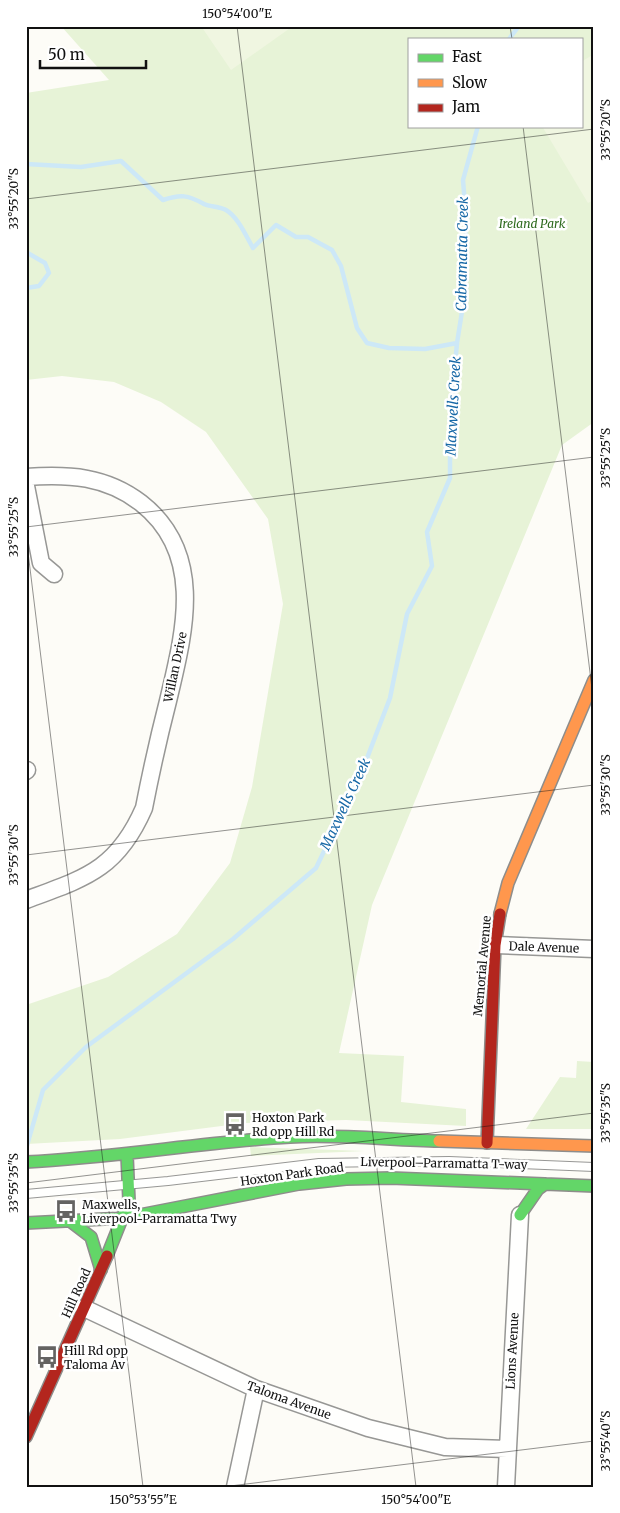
<svg xmlns="http://www.w3.org/2000/svg" width="620" height="1513" viewBox="0 0 620 1513" font-family="Merriweather,serif">
  <style>
    .green { fill: #e7f3d7; fill-rule: evenodd }
    .pitch { fill: #f0f6e1 }
    .lines { fill: none; stroke-linecap: round; stroke-linejoin: round }
    .stream { stroke: #cde8f7; stroke-width: 4.5 }
    .lane-casing { stroke: #979795; stroke-width: 10 }
    .street-casing { stroke: #979795; stroke-width: 19 }
    .fast-casing { stroke: #8e8d8b; stroke-width: 14 }
    .slow-casing { stroke: #8e8d8b; stroke-width: 14 }
    .jam-casing { stroke: #8e8d8b; stroke-width: 14 }
    .lane { stroke: #fffffe; stroke-width: 8 }
    .street { stroke: #fffffe; stroke-width: 16 }
    .fast { stroke: #63d668; stroke-width: 11 }
    .slow { stroke: #ff974d; stroke-width: 11 }
    .jam { stroke: #b3261e; stroke-width: 11 }
    .ticks { fill: none; stroke: #111; stroke-width: 1; stroke-opacity: 0.45 }
    .labels { text-anchor: middle; dominant-baseline: central; stroke-width: 5; stroke-linejoin: round; paint-order: stroke }
    .park-label { font-size: 12px; font-style: italic; fill: #2f6b1f; stroke: #fff }
    .street-label { font-size: 12px; fill: #111; stroke: #fff }
    .poi-label { font-size: 12px; fill: #111; stroke: #fff; text-anchor: start }
    .water-label { font-size: 14px; font-style: italic; fill: #1768a6; stroke: #fff }
    .neatline { fill: none; stroke: #111; stroke-width: 2 }
    .ticks-label { font-size: 12px; text-anchor: middle; fill: #111 }
  </style>
  <rect width="100%" height="100%" fill="#fdfcf7"/>
  <!-- green -->
  <path class="green" d="M61 26H594V422L562 445 372 905 339 1053 404 1056 401 1102 466 1109V1126L346 1120 245 1123 120 1139 26 1144V1005L108 977 177 934 230 863 252 787 283 604 268 519 206 432 161 402 114 382 62 376 26 380V93L109 80ZM409 39H581V126H409Z
    M577 1061 594 1062V1129H526L560 1077 576 1078Z
    M250 1147 365 1151 251 1156Z"/>
  <!-- pitch -->
  <path class="pitch" d="M201 26H293L231 70Z
    M594 54V200L588 203 542 126H581V62Z"/>
  <g class="lines">
    <!-- stream -->
    <path class="stream" d="M509 39 519 26
      M26 164 81 167 121 161 163 200C181 194 188 195 204 204 210 207 219 206 226 210 238 217 246 236 253 248L276 225 296 237H308L332 250 341 266 357 328 367 343 389 348 425 349 457 343
      M26 252 45 263 49 273 39 286 26 288
      M26 1149 43 1090 86 1047 233 939 316 868 361 774 390 698 407 614 432 566 427 532 450 478V418L457 343 464 299 466 217 463 180 478 126"/>
    <defs>
      <path id="lane" d="M26 1194 168 1181 319 1163 449 1161 594 1167"/>
      <path id="street" d="M26 477C69 474 106 476 141 503 206 554 184 633 168 701 159 736 151 772 144 808 117 870 85 878 26 900
        M26 486 41 563 54 574
        M26 771 27 770
        M495 945 594 949
        M84 1308 256 1389 368 1428 445 1447 507 1449
        M235 1487 256 1389
        M506 1487 520 1215"/>
      <path id="fast" d="M26 1162C115 1158 202 1142 290 1137 339 1134 390 1140 439 1141
        M520 1215 538 1189 545 1184
        M70 1221 91 1237 101 1270
        M26 1223 124 1218 299 1184 346 1179 391 1178 594 1186
        M107 1256 129 1201 127 1155"/>
      <path id="slow" d="M500 914 508 883 594 680
        M439 1141 594 1146"/>
      <path id="jam" d="M487 1143 495 945 500 914
        M26 1437 107 1256"/>
    </defs>
    <!-- lane casing -->
    <use href="#lane" class="lane-casing"/>
    <!-- street casing -->
    <use href="#street" class="street-casing"/>
    <!-- fast casing -->
    <use href="#fast" class="fast-casing"/>
    <!-- slow casing -->
    <use href="#slow" class="slow-casing"/>
    <!-- jam casing -->
    <use href="#jam" class="jam-casing"/>
    <!-- lane -->
    <use href="#lane" class="lane"/>
    <!-- street -->
    <use href="#street" class="street"/>
    <!-- fast -->
    <use href="#fast" class="fast"/>
    <!-- slow -->
    <use href="#slow" class="slow"/>
    <!-- jam -->
    <use href="#jam" class="jam"/>
  </g>
  <!-- ticks -->
  <path class="ticks" d="M237 26 416 1487M510 26 512 39M523 126 594 705M26 199 594 129M26 527 594 457M26 536 143 1487M26 855 594 785M26 1183 594 1113M222 1487 594 1441"/>
  <!-- icons -->
  <defs>
    <symbol id="bus-bare" viewBox="-9 -9 18 18"><path d="M-5-6H5V4H4V6H2V4H-2V6H-4V4H-5ZM-3.5-4V0h7V-4ZM-3.5 1.2v1.5H-2V1.2ZM2 1.2v1.5H3.5V1.2Z" fill="#646362" stroke="#fff" stroke-width="2.5" paint-order="stroke"/></symbol>
  </defs>
  <g fill-rule="evenodd">
    <use href="#bus-bare" x="219" y="1108" width="32" height="32"/>
    <use href="#bus-bare" x="50" y="1195" width="32" height="32"/>
    <use href="#bus-bare" x="31" y="1341" width="32" height="32"/>
  </g>
  <g class="labels">
    <!-- park labels -->
    <g class="park-label">
      <text x="532" y="223">Ireland Park</text>
    </g>
    <!-- street labels -->
    <g class="street-label">
      <text transform="translate(175 667) rotate(-78)">Willan Drive</text>
      <text transform="translate(544 947) rotate(2)">Dale Avenue</text>
      <text transform="translate(482 966) rotate(-85)">Memorial Avenue</text>
      <text transform="translate(444 1163) rotate(1)">Liverpool–Parramatta T-way</text>
      <text transform="translate(292 1174) rotate(-8)">Hoxton Park Road</text>
      <text transform="translate(76 1293) rotate(-66)">Hill Road</text>
      <text transform="translate(512 1351) rotate(-87)">Lions Avenue</text>
      <text transform="translate(289 1400) rotate(20)">Taloma Avenue</text>
    </g>
    <!-- poi labels -->
    <g class="poi-label">
      <text x="252" y="1117">Hoxton Park<tspan x="252" dy="14">Rd opp Hill Rd</tspan></text>
      <text x="82" y="1204">Maxwells,<tspan x="82" dy="14">Liverpool-Parramatta Twy</tspan></text>
      <text x="64" y="1350">Hill Rd opp<tspan x="64" dy="14">Taloma Av</tspan></text>
    </g>
    <!-- water labels -->
    <g class="water-label">
      <text transform="translate(462 254) rotate(-89)">Cabramatta Creek</text>
      <text transform="translate(453 406) rotate(-87)">Maxwells Creek</text>
      <text transform="translate(345 804) rotate(-65)">Maxwells Creek</text>
    </g>
  </g>
  <!-- border -->
  <rect width="620" height="1513" fill="none" stroke="#ffffff" stroke-width="55"/>
  <!-- legend -->
  <rect x="408" y="38" width="175" height="90" fill="#ffffff" stroke="#a0a0a0"/>
  <rect x="418" y="54" width="25" height="8" fill="#63d668" stroke="#a0a0a0"/>
  <text x="452" y="62" font-size="15" fill="#111111">Fast</text>
  <rect x="418" y="79" width="25" height="8" fill="#ff974d" stroke="#a0a0a0"/>
  <text x="452" y="88" font-size="15" fill="#111111">Slow</text>
  <rect x="418" y="104" width="25" height="8" fill="#b3261e" stroke="#a0a0a0"/>
  <text x="452" y="112" font-size="15" fill="#111111">Jam</text>
  <!-- scale -->
  <path d="M40 60v8h106v-8" fill="none" stroke="#111111" stroke-width="2.5"/>
  <text x="48" y="60" font-size="15" fill="#111111" stroke="#ffffff" stroke-width="4" paint-order="stroke">50 m</text>
  <rect x="28" y="28" width="564" height="1458" class="neatline"/>
  <g class="ticks-label">
    <text x="237" y="18">150°54'00"E</text>
    <text transform="translate(606 130) rotate(-90)" y="4">33°55'20"S</text>
    <text transform="translate(14 199) rotate(-90)" y="4">33°55'20"S</text>
    <text transform="translate(606 458) rotate(-90)" y="4">33°55'25"S</text>
    <text transform="translate(14 527) rotate(-90)" y="4">33°55'25"S</text>
    <text transform="translate(606 785) rotate(-90)" y="4">33°55'30"S</text>
    <text transform="translate(14 855) rotate(-90)" y="4">33°55'30"S</text>
    <text transform="translate(606 1113) rotate(-90)" y="4">33°55'35"S</text>
    <text transform="translate(14 1183) rotate(-90)" y="4">33°55'35"S</text>
    <text transform="translate(606 1441) rotate(-90)" y="4">33°55'40"S</text>
    <text x="143" y="1504">150°53'55"E</text>
    <text x="416" y="1504">150°54'00"E</text>
  </g>
</svg>
